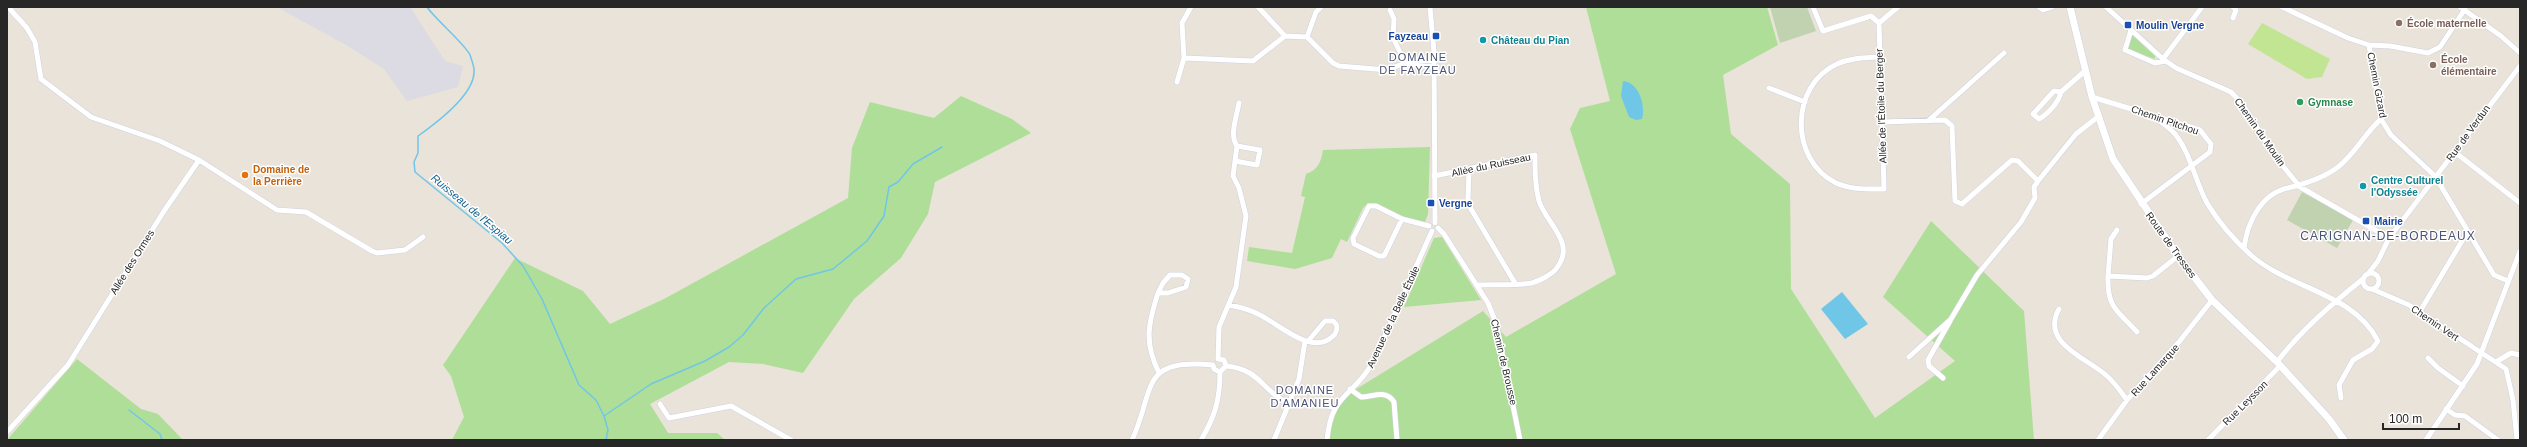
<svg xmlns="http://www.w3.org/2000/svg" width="2527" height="447" viewBox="0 0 2527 447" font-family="Helvetica,sans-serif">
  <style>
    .industrial { fill: #dcdae2 }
    .green { fill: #afde98 }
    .cemetery { fill: #c1d2b1 }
    .pitch { fill: #c1e593 }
    .water { fill: #70c6e7 }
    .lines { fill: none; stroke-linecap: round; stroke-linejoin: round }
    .stream { stroke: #70c6e7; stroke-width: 1.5 }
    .street-casing { stroke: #cfd2e0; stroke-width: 6 }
    .secondary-casing { stroke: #cfd2e0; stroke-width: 8 }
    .street { stroke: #fff; stroke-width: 5 }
    .secondary { stroke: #fff; stroke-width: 7 }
    .education-dot { fill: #8d6e63; stroke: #fff; stroke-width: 1.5 }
    .transit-dot { fill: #1a4fb4; stroke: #fff; stroke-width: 1.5 }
    .culture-dot { fill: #0f9aa8; stroke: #fff; stroke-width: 1.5 }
    .leisure-dot { fill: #2e9e5b; stroke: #fff; stroke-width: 1.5 }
    .food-dot { fill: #e8710a; stroke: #fff; stroke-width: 1.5 }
    .labels { text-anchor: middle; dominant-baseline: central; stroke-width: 3; stroke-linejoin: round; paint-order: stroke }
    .education-label { font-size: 10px; font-weight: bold; fill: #785e54; stroke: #fff; text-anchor: start }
    .transit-label { font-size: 10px; font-weight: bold; fill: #164399; stroke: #fff; text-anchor: start }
    .culture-label { font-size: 10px; font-weight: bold; fill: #0d838f; stroke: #fff; text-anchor: start }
    .street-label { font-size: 10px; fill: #272727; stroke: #fff }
    .leisure-label { font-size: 10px; font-weight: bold; fill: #27864d; stroke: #fff; text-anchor: start }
    .food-label { font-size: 10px; font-weight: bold; fill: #c56008; stroke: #fff; text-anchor: start }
    .neighbourhood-label { font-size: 11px; letter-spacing: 1px; fill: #4a5275; stroke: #fff }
    .water-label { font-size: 11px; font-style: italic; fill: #13638f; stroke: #fff }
    .quarter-label { font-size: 12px; letter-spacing: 1px; fill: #4a5275; stroke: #fff }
  </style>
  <rect width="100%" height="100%" fill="#e9e3d9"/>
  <!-- industrial -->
  <path class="industrial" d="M277 7H410L445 61 463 66 458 87 407 101 384 69 348 46Z"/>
  <!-- green -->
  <path class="green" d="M1586 7H1767L1778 45 1723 75 1731 134 1790 184 1791 289 1875 418 1955 361 1883 297 1931 221 2024 311 2034 440H1327L1329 427 1340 399 1483 311 1506 337 1616 274 1570 129 1580 108 1610 101Z
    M2132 35 2155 56V59L2128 50 2126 47Z
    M961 96 1012 119 1031 133 935 182 928 214 901 258 854 299 803 373 763 364 729 362 650 404 668 433H717L725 440H452L464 417 451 376 443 365 515 258 583 291 610 324 664 299 848 198 852 148 870 102 934 118Z
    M1430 147 1428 214 1425 222 1409 219 1374 203H1368L1363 208 1347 242 1341 239 1332 258 1295 269 1247 261 1249 247 1292 253 1305 197 1301 196 1306 174C1318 170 1321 162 1323 150Z
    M1442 237 1481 300 1404 307 1434 238Z
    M77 359 141 409 158 414 183 440H7Z"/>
  <!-- cemetery -->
  <path class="cemetery" d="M1770 7H1807L1816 31 1780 43Z
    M2302 192 2353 220 2337 248 2287 220Z"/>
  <!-- pitch -->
  <path class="pitch" d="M2262 23 2330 59 2322 77 2307 79 2248 44Z"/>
  <!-- water -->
  <path class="water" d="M1623 81C1639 82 1646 106 1642 119L1636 120 1629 117 1621 96Z
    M1842 292 1868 324 1845 339 1821 309Z"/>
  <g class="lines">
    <!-- stream -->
    <path class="stream" d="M427 7C435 19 466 45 470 55 471 58 474 66 474 70 476 94 435 124 418 136V153L414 162 415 172 502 243 523 266 542 299 579 385 596 400 604 416 608 430 606 440
      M129 410 160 434 162 440
      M604 416 651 384 705 361 729 347 743 335 764 308 796 279 833 269 867 241 884 216 889 187 898 182 913 164 942 147"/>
    <defs>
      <path id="street" d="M8 7 27 28 35 42 41 79 91 117 160 141 199 160 277 210 306 212 372 251 377 253 405 250 423 237
        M1191 7 1182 23 1184 58 1253 61 1285 36 1307 37 1333 63 1339 66 1387 70 1413 60 1434 61
        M1258 7 1285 36
        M1430 7 1434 52 1435 223
        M1813 7 1823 31 1871 16 1879 23 1898 7
        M2039 7 2043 10 2052 7
        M2106 7 2163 59 2176 68 2231 92 2243 105 2274 155 2300 187 2389 238
        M2282 7 2348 38 2369 45 2390 46 2428 53 2440 47 2465 9
        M2460 7 2501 36 2520 53
        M1390 10 1394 19 1393 38 1405 62
        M2233 18 2236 10 2233 7
        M2131 30 2125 50 2155 63 2166 61
        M1307 37 1316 12 1321 7
        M2369 45 2381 119 2391 135 2435 176 2494 275 2508 281
        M1879 57C1864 58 1850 58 1837 64 1790 85 1789 160 1836 183 1852 190 1867 189 1884 189L1879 23
        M2163 59 2202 7
        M1405 62 1412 65 1433 67
        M1177 82 1184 58
        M1769 88 1805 102
        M2061 92C2059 102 2048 114 2039 119L2033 114 2054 91 2061 92 2086 70
        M2092 97 2200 130 2211 144 2210 152 2141 204
        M2152 115C2159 121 2169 127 2175 134 2191 154 2195 181 2207 203 2219 223 2235 241 2252 256 2290 289 2354 293 2378 341L2372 349 2353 360 2339 385 2341 398
        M1928 121 2004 53
        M1882 122 1945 120 1952 126 1955 201 1962 204 2012 160 2018 161 2038 181
        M2456 153 2520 203
        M1235 161 1257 165 1260 150 1237 146
        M1469 170 1468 199 1471 209 1515 283
        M1434 176 1535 155C1535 171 1535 186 1539 201 1547 225 1577 243 1556 269 1551 275 1539 281 1532 283 1514 286 1495 284 1477 285
        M1402 219 1384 256H1379L1354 244 1353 238 1369 206H1376L1402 219 1429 226
        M1438 228 1444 234 1488 303 1496 323 1520 440
        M2244 248C2247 224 2260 194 2288 188 2304 184 2324 178 2338 167 2355 154 2365 133 2381 119
        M2363 281a8 8 0 1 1 16 0a8 8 0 1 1-16 0Z
        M2368 274 2378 261 2389 238 2520 66
        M2108 276 2111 239 2117 230
        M2372 289 2409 305 2506 369 2513 400 2517 440
        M1158 293 1163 283 1170 275H1182L1188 279 1186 287 1168 293H1158C1148 324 1144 343 1159 373
        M1229 305C1239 307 1249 309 1258 314 1278 323 1311 356 1332 337 1336 334 1338 329 1336 324L1333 321H1325L1309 340
        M2059 309C2040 343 2087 358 2107 376 2115 383 2121 392 2127 400
        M2419 313 2468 231
        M2137 332C2117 310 2107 308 2108 276L2147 278 2153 276 2178 256
        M1909 357 1951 319 1977 275 2021 222 2035 198 2034 187 2038 181 2076 134 2099 116
        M2428 358 2438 368 2463 386
        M1218 359 1219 327 1236 287 1246 216 1239 188 1233 176 1237 146C1229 136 1237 115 1239 103
        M1218 359 1224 360 1226 366
        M2277 362C2301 330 2333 303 2364 278
        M2496 362 2511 353 2520 355
        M1213 365 1214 369 1220 372 1226 366
        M1226 366C1261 369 1262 392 1289 403 1304 409 1320 400 1334 408
        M1943 378 1929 366 1928 360 1950 321
        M1350 389 1361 397C1373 397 1386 389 1394 402L1397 440
        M660 404 669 418 731 406 791 440
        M2446 409 2455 415 2465 416 2498 440
        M7 432 68 365 164 211 199 160
        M1132 440C1155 392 1138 357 1213 365
        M1201 440C1215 417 1220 399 1220 372
        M1274 440 1299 379 1305 341
        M1327 440C1331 392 1354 397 1373 362L1432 231
        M2098 440 2127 400 2179 342 2212 300
        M2208 440 2280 366
        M2426 440 2477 364 2520 251"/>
      <path id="secondary" d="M2070 7 2092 97 2113 159 2178 256 2212 300 2277 362 2329 419 2344 440"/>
    </defs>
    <!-- street casing -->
    <use href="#street" class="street-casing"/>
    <!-- secondary casing -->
    <use href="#secondary" class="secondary-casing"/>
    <!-- street -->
    <use href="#street" class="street"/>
    <!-- secondary -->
    <use href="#secondary" class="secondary"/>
  </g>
  <!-- markers -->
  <g class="education-dot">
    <circle cx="2399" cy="23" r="4"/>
    <circle cx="2433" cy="65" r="4"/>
  </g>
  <g class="transit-dot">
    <rect x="2124" y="21" width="8" height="8" rx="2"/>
    <rect x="1432" y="32" width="8" height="8" rx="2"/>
    <rect x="1427" y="199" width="8" height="8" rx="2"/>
    <rect x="2362" y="217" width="8" height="8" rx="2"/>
  </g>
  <g class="culture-dot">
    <circle cx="1483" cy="40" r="4"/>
    <circle cx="2363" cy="186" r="4"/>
  </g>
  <circle class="leisure-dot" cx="2300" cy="102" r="4"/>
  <circle class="food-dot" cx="245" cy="175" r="4"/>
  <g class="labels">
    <!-- education labels -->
    <g class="education-label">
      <text x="2407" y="23">École maternelle</text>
      <text x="2441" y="59">École<tspan x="2441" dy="12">élémentaire</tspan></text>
    </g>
    <!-- transit labels -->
    <g class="transit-label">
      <text x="2136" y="25">Moulin Vergne</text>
      <text x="1428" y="36" text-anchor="end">Fayzeau</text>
      <text x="1439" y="203">Vergne</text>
      <text x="2374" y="221">Mairie</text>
    </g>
    <!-- culture labels -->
    <g class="culture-label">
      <text x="1491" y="40">Château du Pian</text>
      <text x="2371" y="180">Centre Culturel<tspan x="2371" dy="12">l'Odyssée</tspan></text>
    </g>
    <!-- street labels -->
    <g class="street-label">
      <text transform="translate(2377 85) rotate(79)">Chemin Gizard</text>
      <text transform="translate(1881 106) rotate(-92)">Allée de l'Étoile du Berger</text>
      <text transform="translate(2165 120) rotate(19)">Chemin Pitchou</text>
      <text transform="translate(2260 132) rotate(55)">Chemin du Moulin</text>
      <text transform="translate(2468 133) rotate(-54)">Rue de Verdun</text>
      <text transform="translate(1491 165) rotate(-12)">Allée du Ruisseau</text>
      <text transform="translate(2171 245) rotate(54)">Route de Tresses</text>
      <text transform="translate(132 262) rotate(-58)">Allée des Ormes</text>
      <text transform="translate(1393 317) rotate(-65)">Avenue de la Belle Étoile</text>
      <text transform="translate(2435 323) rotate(34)">Chemin Vert</text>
      <text transform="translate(1504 362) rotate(77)">Chemin de Brousse</text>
      <text transform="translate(2155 370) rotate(-48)">Rue Lamarque</text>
      <text transform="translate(2245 403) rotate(-45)">Rue Leysson</text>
    </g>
    <!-- leisure labels -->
    <g class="leisure-label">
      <text x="2308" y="102">Gymnase</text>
    </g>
    <!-- food labels -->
    <g class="food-label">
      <text x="253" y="169">Domaine de<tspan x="253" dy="12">la Perrière</tspan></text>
    </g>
    <!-- neighbourhood labels -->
    <g class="neighbourhood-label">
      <text x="1418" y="57">DOMAINE<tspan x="1418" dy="13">DE FAYZEAU</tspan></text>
      <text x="1305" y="390">DOMAINE<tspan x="1305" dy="13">D'AMANIEU</tspan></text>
    </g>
    <!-- water labels -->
    <g class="water-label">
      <text transform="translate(472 209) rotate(40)">Ruisseau de l'Espiau</text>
    </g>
    <!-- quarter labels -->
    <g class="quarter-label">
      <text x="2388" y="236">CARIGNAN-DE-BORDEAUX</text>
    </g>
  </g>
  <!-- border -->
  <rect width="2527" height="447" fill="none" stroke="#272727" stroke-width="16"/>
  <!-- scale -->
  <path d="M2383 423v6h76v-6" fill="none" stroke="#272727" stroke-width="2"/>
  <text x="2389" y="423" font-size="12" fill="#272727" stroke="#ffffff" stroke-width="3" paint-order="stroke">100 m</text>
</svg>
